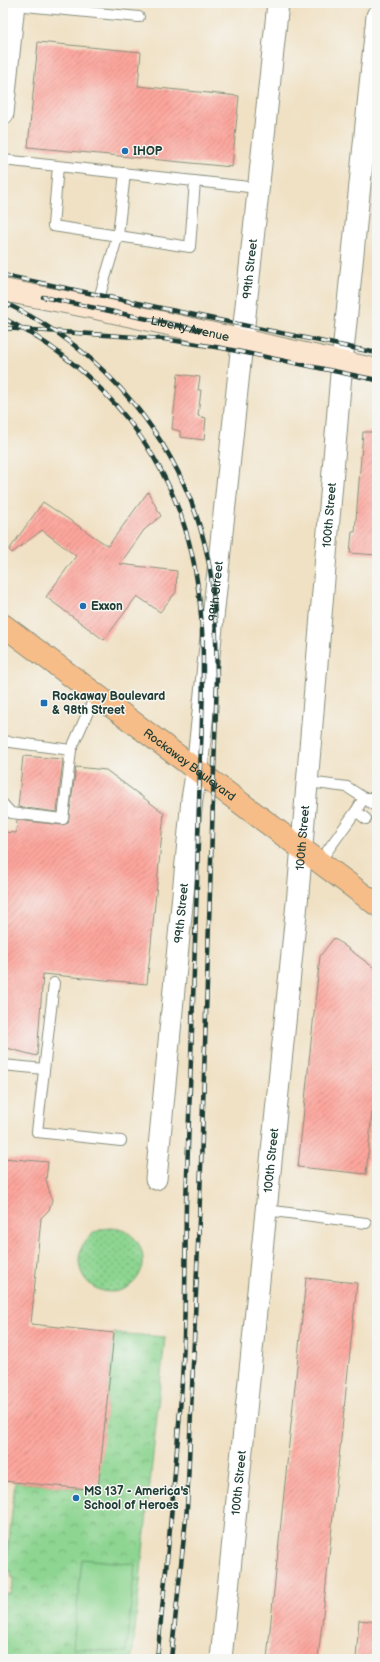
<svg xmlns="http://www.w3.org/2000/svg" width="380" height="1662" viewBox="0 0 380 1662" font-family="'Balsamiq Sans',sans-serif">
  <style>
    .grass { fill: url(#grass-dots); stroke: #568962 }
    .park { fill: url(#park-crowns); stroke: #568962 }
    .pitch { fill: #8dd591; stroke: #568962 }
    .building { fill: url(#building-hatch) }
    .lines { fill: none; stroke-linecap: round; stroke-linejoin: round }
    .lane-casing { stroke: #888f7c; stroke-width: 12 }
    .street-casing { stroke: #888f7c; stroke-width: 23 }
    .secondary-casing { stroke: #888f7c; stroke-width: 24 }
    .primary-casing { stroke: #888f7c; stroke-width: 24 }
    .lane { stroke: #fff; stroke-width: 10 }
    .street { stroke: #fff; stroke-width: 21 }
    .secondary { stroke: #fce5cf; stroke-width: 22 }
    .primary { stroke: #f7bd88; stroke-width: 22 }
    .rail-casing { stroke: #1f3d34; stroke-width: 4.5 }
    .rail { stroke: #f6f6f2; stroke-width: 3; stroke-dasharray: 9; stroke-linecap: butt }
    .poi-dot { fill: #1f6fb2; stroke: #f6f6f2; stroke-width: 1.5 }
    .labels { text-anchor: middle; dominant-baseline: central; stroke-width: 3; stroke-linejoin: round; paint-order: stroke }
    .poi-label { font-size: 12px; font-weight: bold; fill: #1f3d34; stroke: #f6f6f2; text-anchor: start }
    .street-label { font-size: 12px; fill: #1f3d34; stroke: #f6f6f2 }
  </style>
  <defs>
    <pattern id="grass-dots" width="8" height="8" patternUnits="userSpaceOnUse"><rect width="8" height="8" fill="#8dd591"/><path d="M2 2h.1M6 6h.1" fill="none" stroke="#73ae77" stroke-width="1.8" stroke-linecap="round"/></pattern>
    <pattern id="park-crowns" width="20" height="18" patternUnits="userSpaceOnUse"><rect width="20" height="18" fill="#8dd591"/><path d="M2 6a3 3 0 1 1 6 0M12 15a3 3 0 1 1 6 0" fill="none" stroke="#73ae77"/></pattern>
    <pattern id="building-hatch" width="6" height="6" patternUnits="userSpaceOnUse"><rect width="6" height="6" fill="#fda69d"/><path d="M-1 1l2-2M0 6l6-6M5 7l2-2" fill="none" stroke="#cc8881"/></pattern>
  </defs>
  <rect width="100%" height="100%" fill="#f6f6f2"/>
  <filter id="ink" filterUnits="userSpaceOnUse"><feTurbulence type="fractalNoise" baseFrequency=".025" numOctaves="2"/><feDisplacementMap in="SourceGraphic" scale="8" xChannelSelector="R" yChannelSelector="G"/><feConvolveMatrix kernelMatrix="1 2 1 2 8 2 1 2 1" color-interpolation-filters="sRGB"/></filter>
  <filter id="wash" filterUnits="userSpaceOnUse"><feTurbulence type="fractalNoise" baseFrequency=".012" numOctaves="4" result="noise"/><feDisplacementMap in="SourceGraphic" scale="16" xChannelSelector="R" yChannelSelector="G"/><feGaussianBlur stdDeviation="0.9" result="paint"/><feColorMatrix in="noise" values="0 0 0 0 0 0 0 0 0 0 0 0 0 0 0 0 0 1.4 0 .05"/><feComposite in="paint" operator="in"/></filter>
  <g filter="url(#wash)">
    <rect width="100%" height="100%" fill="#f0e1c4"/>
    <!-- grass -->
    <path class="grass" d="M79 1260a32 32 0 1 1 64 0a32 32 0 1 1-64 0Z"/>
    <!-- park -->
    <path class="park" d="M114 1333 165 1337 132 1659H3L4 1594H10L14 1578 11 1577 12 1571H6L15 1482 97 1490Z"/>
    <!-- pitch -->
    <path class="pitch" d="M82 1559 135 1564 126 1653 73 1648Z"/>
    <g id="blocks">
      <!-- building -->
      <path class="building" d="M38 42 141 52 138 86 239 96 232 167 28 147Z
        M178 374 200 377 198 390H201L198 416 206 418 204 440 180 437V431L172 429Z
        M363 432H377V555L350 553 352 532H355Z
        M148 492 161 516 144 530 120 564 177 571 176 592 160 612 137 596 104 640 46 597 76 556 42 530 12 553 9 550 43 502 108 546Z
        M23 756 63 759 57 812 18 807Z
        M76 767 106 770 164 813 147 984 43 974 37 1056 3 1047V832L16 833 17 820 62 825 68 823Z
        M334 938 377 970V1112H372L366 1174 298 1167 320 956Z
        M3 1158 48 1162 46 1180 52 1200 49 1210 41 1218 31 1324 114 1333 98 1490 3 1481Z
        M306 1278 357 1283 323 1614 318 1659H267Z
        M359 1620 377 1622 376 1659H356Z"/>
    </g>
  </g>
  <g filter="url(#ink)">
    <use href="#blocks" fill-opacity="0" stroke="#888f7c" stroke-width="1"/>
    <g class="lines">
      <defs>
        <path id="lane" d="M14 5 139 17
          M3 160 258 188
          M58 166 53 226 190 247 195 181
          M96 308 118 235 125 173
          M3 742V741L71 750
          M308 782 347 787 364 798H377
          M3 804 11 813 63 819 71 750 96 694
          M366 819 356 811 364 798 375 806
          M320 861 356 811
          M54 983 37 1132 121 1141
          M3 1065 44 1069
          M266 1210 366 1223"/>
        <g id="street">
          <path d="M3 114 14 3"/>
          <path id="s1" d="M156 1179 192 799 197 769 278 3"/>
          <path id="s2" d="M221 1659 298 893 342 362 377 16"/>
        </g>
        <g id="secondary">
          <path id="s3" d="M3 290 96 308 377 370"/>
        </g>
        <g id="primary">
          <path id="s4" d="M3 625 377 905"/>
        </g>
      </defs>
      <!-- lane casing -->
      <use href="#lane" class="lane-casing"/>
      <!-- street casing -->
      <use href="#street" class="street-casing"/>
      <!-- secondary casing -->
      <use href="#secondary" class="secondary-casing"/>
      <!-- primary casing -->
      <use href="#primary" class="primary-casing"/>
      <!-- lane -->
      <use href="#lane" class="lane"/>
      <!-- street -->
      <use href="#street" class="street"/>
      <!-- secondary -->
      <use href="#secondary" class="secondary"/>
      <!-- primary -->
      <use href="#primary" class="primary"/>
      <defs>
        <path id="rail" d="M3 275 377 353
          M43 297 200 330
          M3 302C105 349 183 444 207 554 216 595 216 637 217 678L200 1197 187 1508 171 1659
          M3 318C89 362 156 435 185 528 207 599 204 674 201 747 199 792 198 837 197 883 194 990 189 1097 186 1204 185 1268 186 1332 181 1396 175 1484 166 1572 157 1659
          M3 328 164 339 222 348 377 380"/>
      </defs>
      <!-- rail casing -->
      <use href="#rail" class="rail-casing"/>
      <!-- rail -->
      <use href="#rail" class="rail"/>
    </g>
  </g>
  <!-- markers -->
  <g class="poi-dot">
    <circle cx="125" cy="151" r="4"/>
    <circle cx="83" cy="606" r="4"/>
    <rect x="40" y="699" width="8" height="8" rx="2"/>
    <circle cx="76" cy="1498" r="4"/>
  </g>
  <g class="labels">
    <!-- poi labels -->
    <g class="poi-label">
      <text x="133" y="151">IHOP</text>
      <text x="91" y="606">Exxon</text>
      <text x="52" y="696">Rockaway Boulevard<tspan x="52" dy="14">&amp; 98th Street</tspan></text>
      <text x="84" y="1491">MS 137 - America's<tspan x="84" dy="14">School of Heroes</tspan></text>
    </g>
    <!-- street labels -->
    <g class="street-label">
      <text stroke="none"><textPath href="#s1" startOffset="915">99th Street</textPath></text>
      <text stroke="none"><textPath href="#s3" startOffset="191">Liberty Avenue</textPath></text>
      <text stroke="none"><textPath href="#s2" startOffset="1149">100th Street</textPath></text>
      <text stroke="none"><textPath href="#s1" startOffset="591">99th Street</textPath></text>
      <text stroke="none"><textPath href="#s4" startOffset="233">Rockaway Boulevard</textPath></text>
      <text stroke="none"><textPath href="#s2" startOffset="825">100th Street</textPath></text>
      <text stroke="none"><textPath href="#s1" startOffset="267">99th Street</textPath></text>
      <text stroke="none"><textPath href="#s2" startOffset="501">100th Street</textPath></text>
      <text stroke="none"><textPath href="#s2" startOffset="177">100th Street</textPath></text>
    </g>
  </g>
  <!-- margin -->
  <rect width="380" height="1662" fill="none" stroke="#f6f6f2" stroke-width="16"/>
</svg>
